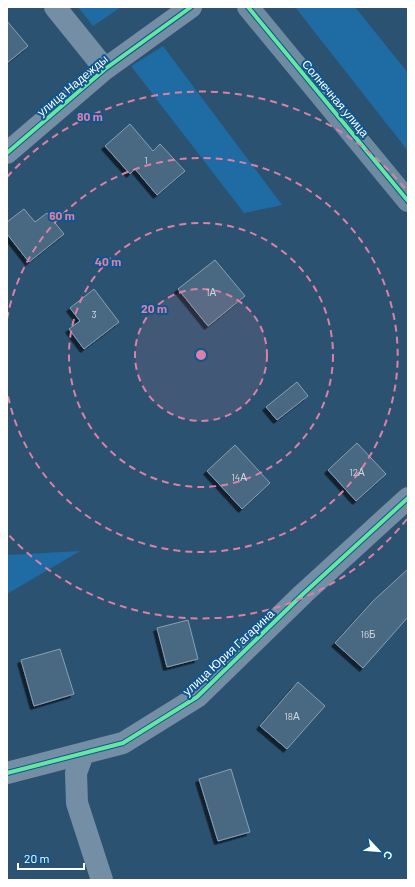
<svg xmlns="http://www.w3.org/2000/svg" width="415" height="887" viewBox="0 0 415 887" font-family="Barlow,sans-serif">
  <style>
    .green { fill: #1f6ba4 }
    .building { fill: #496881; stroke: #88a0b4; filter: url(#shadow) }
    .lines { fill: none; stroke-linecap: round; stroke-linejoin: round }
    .street { stroke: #738ea5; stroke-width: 22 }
    .secondary { stroke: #6f8ba1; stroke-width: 22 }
    .cycleway-casing { stroke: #0f568e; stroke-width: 6 }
    .cycleway { stroke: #66e7a1; stroke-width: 4 }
    .ring { fill: none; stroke: #dd80a5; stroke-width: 2; stroke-dasharray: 7 5 }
    .labels { text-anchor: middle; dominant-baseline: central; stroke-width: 4; stroke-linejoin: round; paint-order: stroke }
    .number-label { font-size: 10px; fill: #d2d9e0 }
    .street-label { font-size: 12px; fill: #fff; stroke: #0f568e }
    .centre { fill: #dd80a5; stroke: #0f568e; stroke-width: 2 }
    .ring-label { font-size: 12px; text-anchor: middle; font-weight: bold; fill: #dd80a5; stroke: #0f568e; stroke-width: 4; stroke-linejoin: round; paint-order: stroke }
  </style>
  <defs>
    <filter id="shadow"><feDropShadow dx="-3.5" dy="3.5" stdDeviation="0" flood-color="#0009"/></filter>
  </defs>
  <rect width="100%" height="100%" fill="#2c5271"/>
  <!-- green -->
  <path class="green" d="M78 7H121L93 26Z
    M295 7H355L408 73V151Z
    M163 46 282 205 244 213 131 66Z
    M80 551 7 594V555Z"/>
  <!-- building -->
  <path class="building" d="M7 21 28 46 7 63Z
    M130 124 153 151 160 144 185 171 157 195 135 169 130 174 105 146Z
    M24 209 35 222 47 213 64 234 29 262 7 234V222Z
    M215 260 245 296 208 326 178 289Z
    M94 289 119 322 84 349 69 329 80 321 70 308Z
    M297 382 308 396 277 420 266 407Z
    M357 443 386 474 356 501 328 470Z
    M235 445 270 483 242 509 207 471Z
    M408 569V617L363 668 335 643 373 601Z
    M188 620 198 659 167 667 157 628Z
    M60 649 74 694 34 706 21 660Z
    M298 682 325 706 287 749 260 726Z
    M231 769 250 832 218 841 199 779Z"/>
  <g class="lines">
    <!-- street -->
    <path class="street" d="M55 7 105 69
      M7 153 105 69 191 7
      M83 754 76 773 77 803 102 880
      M7 773 123 743 197 697 303 594 408 498"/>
    <!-- secondary -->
    <path class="secondary" d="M248 7 408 201"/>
    <defs>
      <path id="cycleway" d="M248 7 408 201
        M7 153 105 69 191 7
        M7 773 123 743 197 697 303 594 408 498"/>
    </defs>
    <!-- cycleway casing -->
    <use href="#cycleway" class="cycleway-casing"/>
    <!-- cycleway -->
    <use href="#cycleway" class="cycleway"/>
  </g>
  <!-- distance rings -->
  <circle cx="201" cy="355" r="66" fill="#dd80a5" fill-opacity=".12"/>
  <g class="ring">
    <circle cx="201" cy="355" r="66"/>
    <circle cx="201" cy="355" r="132"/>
    <path d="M7 319A197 197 0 1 1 7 391"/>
    <path d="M407 519A263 263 0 0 1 7 533M7 177A263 263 0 0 1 407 191"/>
  </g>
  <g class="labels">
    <!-- number labels -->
    <g class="number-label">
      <text x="146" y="160">1</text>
      <text x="211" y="292">1А</text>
      <text x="94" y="314">3</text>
      <text x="357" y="472">12А</text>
      <text x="239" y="477">14А</text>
      <text x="368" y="634">16Б</text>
      <text x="292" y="716">18А</text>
    </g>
    <!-- street labels -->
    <g class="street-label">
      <text transform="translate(72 85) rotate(-40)">улица Надежды</text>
      <text transform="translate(336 98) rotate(50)">Солнечная улица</text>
      <text transform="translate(228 652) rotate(-43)">улица Юрия Гагарина</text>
    </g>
  </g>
  <circle cx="201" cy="355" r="6" class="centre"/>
  <g class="ring-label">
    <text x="90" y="121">80 m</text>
    <text x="62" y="220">60 m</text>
    <text x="108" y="266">40 m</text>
    <text x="154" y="313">20 m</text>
  </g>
  <!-- border -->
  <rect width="415" height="887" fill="none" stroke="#ffffff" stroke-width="16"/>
  <!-- north arrow -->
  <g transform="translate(379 851) rotate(116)" stroke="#0f568e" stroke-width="3" paint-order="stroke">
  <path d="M0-3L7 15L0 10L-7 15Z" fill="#ffffff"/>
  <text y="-6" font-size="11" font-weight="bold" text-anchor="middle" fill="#ffffff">С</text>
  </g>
  <!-- scale -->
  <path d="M18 863v6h66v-6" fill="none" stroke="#ffffff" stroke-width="2"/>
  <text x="24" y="863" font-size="12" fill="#ffffff" stroke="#0f568e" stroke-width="3" paint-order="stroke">20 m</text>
</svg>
